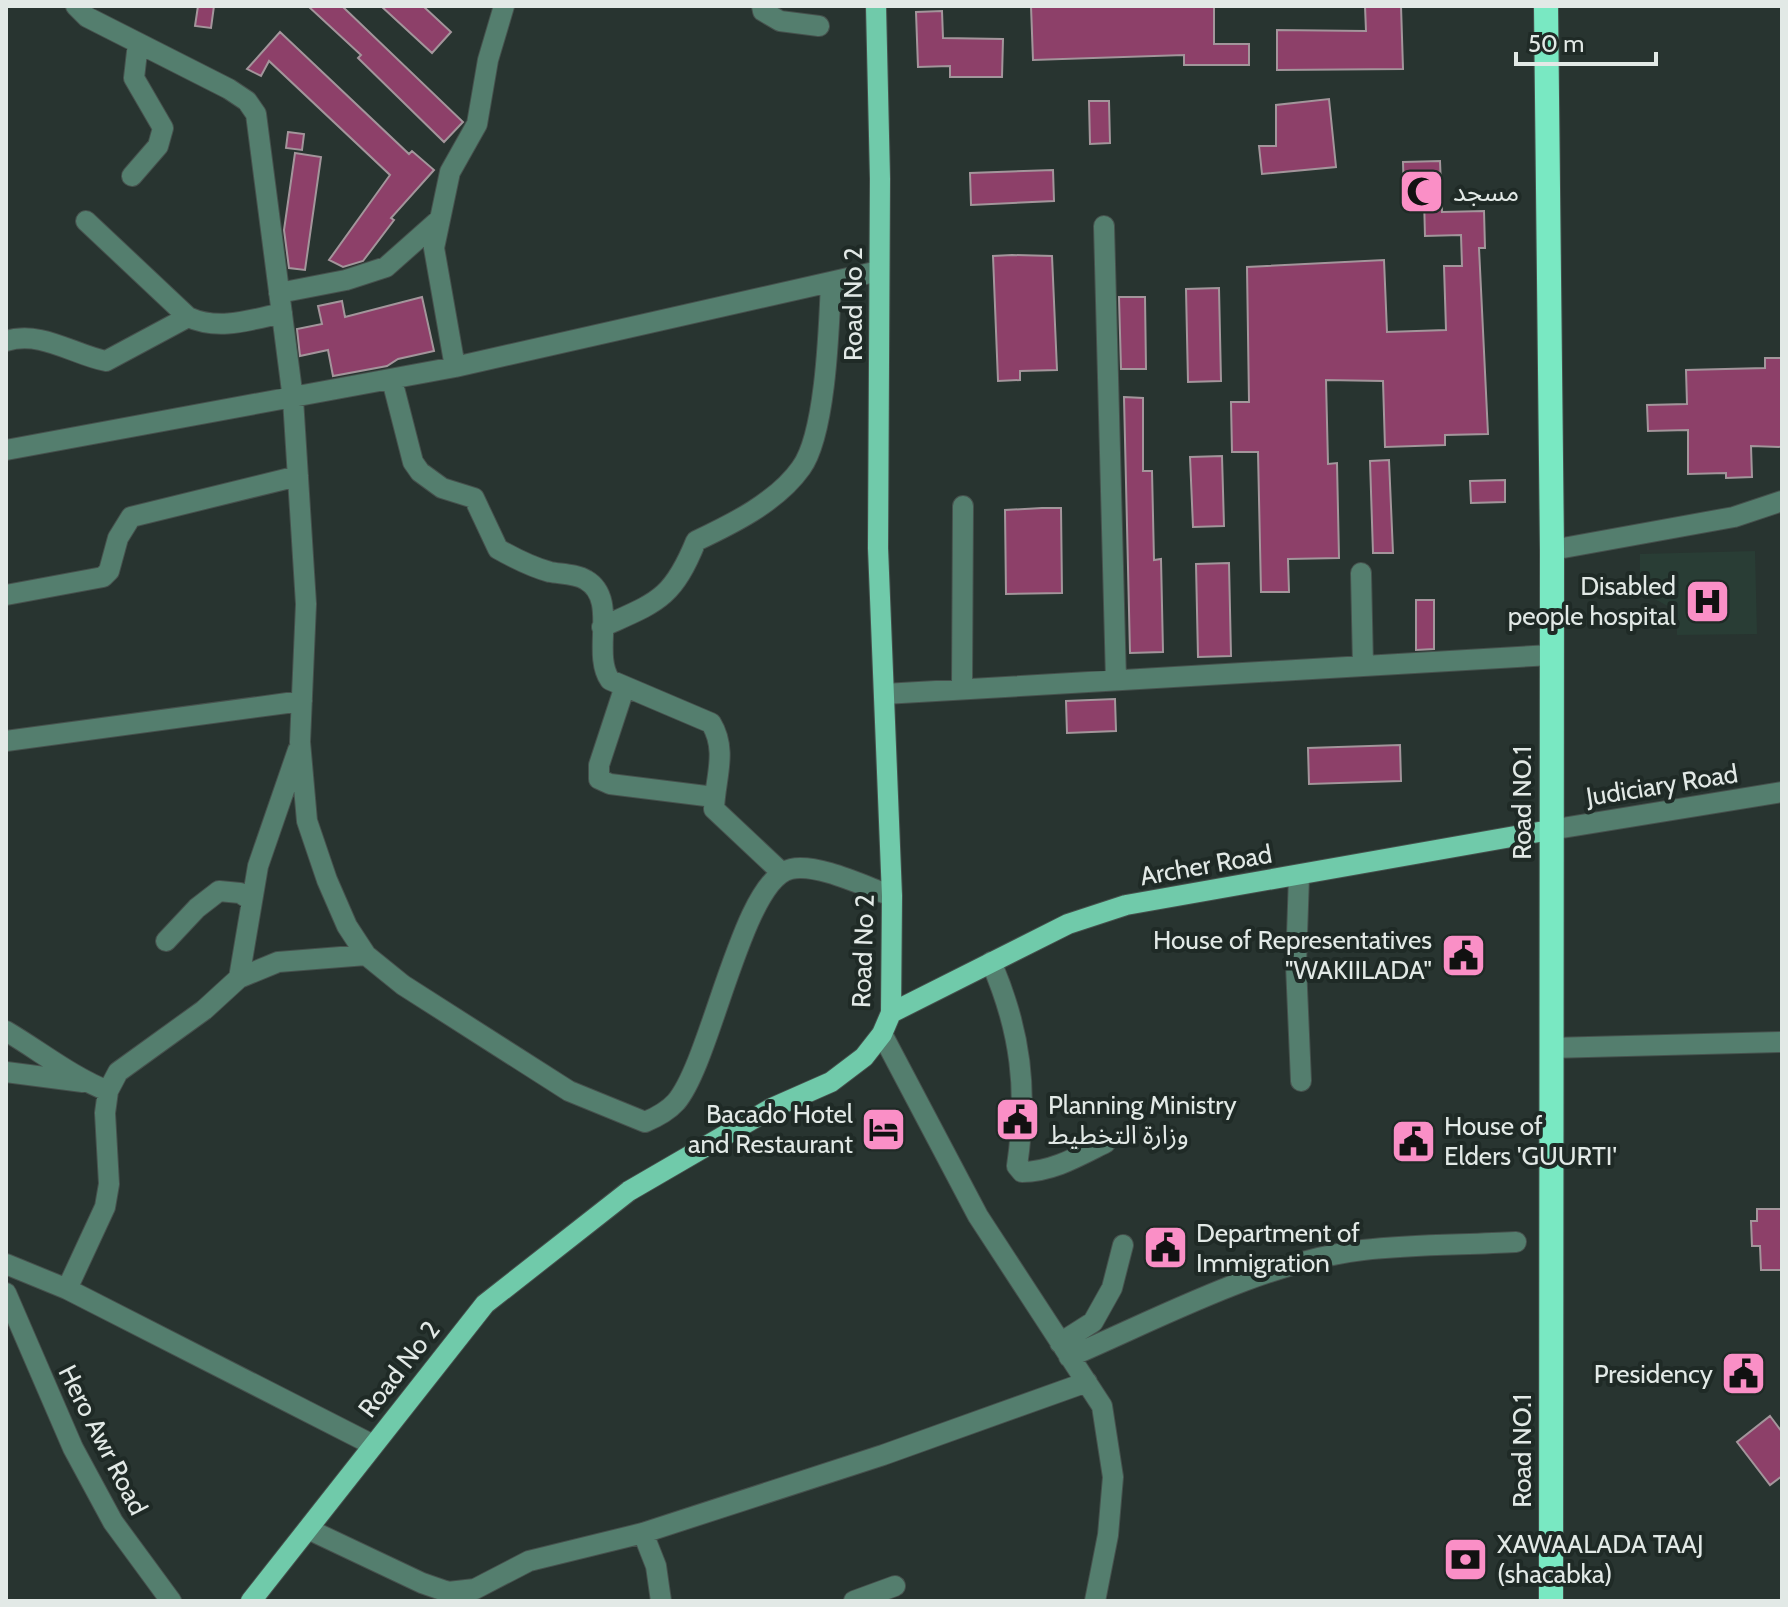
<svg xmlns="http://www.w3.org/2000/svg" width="1788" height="1607" viewBox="0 0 1788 1607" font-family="Cabin,'Noto Sans Arabic',sans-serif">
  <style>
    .built { fill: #293d35 }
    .building { fill: #8d4069; stroke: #a3959b; stroke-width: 2 }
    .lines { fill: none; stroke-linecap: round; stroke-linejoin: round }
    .minor-casing { stroke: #46514d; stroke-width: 22 }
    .major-casing { stroke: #46514d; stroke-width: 22 }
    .highway-casing { stroke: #46514d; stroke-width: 26 }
    .minor { stroke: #547e6e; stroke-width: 20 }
    .major { stroke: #70caaa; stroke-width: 20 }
    .highway { stroke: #79e8c2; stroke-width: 24 }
    .labels { text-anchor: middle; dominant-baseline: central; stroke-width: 8; stroke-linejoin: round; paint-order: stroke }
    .poi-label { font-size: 26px; fill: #e2e9e6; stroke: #1f2a26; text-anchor: start }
    .street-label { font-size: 26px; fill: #e2e9e6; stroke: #1f2a26 }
  </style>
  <rect width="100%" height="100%" fill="#283430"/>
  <!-- built -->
  <path class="built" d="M1755 551 1757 634 1677 635V611L1640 591V554Z"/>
  <!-- building -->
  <path class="building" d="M198 6H214L211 28 195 26Z
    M308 6H342L463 122 444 142 358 58 361 55Z
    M381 6H423L451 32 432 53Z
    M1031 6H1214V44H1249V65H1184V55L1033 60Z
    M1365 6H1401L1403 69 1277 70V30L1366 31Z
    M942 11 943 38 1003 39 1002 77H950V66L918 67 916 12Z
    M280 32 409 154 412 151 434 170 391 218 394 220 363 261 343 267 329 260 390 175 269 61 261 76 247 69Z
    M1329 99 1336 167 1262 174 1259 146H1276V105Z
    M1089 101H1109L1110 143 1090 144Z
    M288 132 304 134 302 150 286 148Z
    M295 153 321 157 305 270 289 268 284 230Z
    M1440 161 1442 212 1484 211 1485 248H1479L1488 434 1445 435V445L1385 447 1383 381 1326 380 1328 464 1337 463 1339 558 1288 559 1289 592H1261L1258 452H1232L1231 402H1249L1247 267 1384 260 1387 332 1446 330 1444 266H1462L1461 235 1425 236 1424 198 1404 199 1403 162Z
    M1053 170 1054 201 971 205 970 173Z
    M1012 255 1052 256 1057 370 1020 371V380L998 381 993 256Z
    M1219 288 1221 381 1188 382 1186 289Z
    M422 297 434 351 398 359 387 366 333 376 328 350 300 356 297 329 322 324 318 306 342 301 345 317Z
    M1119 297H1145L1146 369H1121Z
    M1765 358H1782V447L1751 446 1752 477 1726 478V473L1688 474V430L1648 431 1647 405 1687 404 1686 370 1765 368Z
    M1124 397 1143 398V471H1152L1154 560 1161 559 1163 652 1130 653Z
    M1222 456 1224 526 1193 527 1190 457Z
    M1389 460 1393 553H1373L1370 461Z
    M1505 480V502L1471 503 1470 481Z
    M1042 508H1061L1062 593 1006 594 1005 510Z
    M1229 563 1231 656 1198 657 1196 564Z
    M1416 600H1434V649L1416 650Z
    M1115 699 1116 731 1067 733 1066 701Z
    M1400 745 1401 781 1309 784 1308 748Z
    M1757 1209H1782V1270H1761L1760 1246H1752L1751 1221H1757Z
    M1770 1416 1782 1432V1476L1770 1485 1737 1442Z"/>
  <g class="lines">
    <defs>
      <path id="minor" d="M76 6 87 17 229 89 247 101 256 114 293 399 306 604 300 742 307 821 327 880 347 926 366 955 403 985 569 1091 645 1122C657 1117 667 1112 676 1102 712 1060 742 879 791 869 818 863 866 887 892 896
        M762 6 763 11 780 21 819 26
        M132 176 158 146 163 128 134 78 138 43
        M86 221 188 317C219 331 250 320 282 313
        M1104 226 1116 680
        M279 293 346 280 386 267 439 220
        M6 341C41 330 74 355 106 361L188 317
        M455 367 434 248 450 172 477 124 488 60 504 6
        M392 380 413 462 420 472 442 488 474 498 498 549C514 558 531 567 550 572 561 574 577 574 586 580 619 599 591 653 610 680L711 723C728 751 715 778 714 809L781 872
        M6 450 455 367 879 271
        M1552 550 1734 517 1782 501
        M1361 573 1363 666
        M6 595 103 577 109 571 118 538 131 517 298 476
        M602 627C657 602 672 600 696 541 732 524 777 502 801 468 826 434 829 326 831 282
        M624 689 599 765V779L610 784 714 797
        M962 689 963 506
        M884 694 1551 655
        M6 741 302 701
        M1550 830 1782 792
        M1299 876 1296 965 1301 1081
        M166 941 197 908 219 891 240 893 251 900
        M991 962C1021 1031 1028 1091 1017 1166L1022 1172C1052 1172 1079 1156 1105 1143
        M239 978 258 866 298 750
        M6 1031C40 1051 72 1077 108 1091
        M882 1034 978 1216 1102 1406 1113 1477 1108 1535 1095 1601
        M1550 1048 1782 1042
        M6 1072 83 1082
        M6 1264 67 1289 373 1445
        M67 1289 105 1207 109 1184 105 1113 108 1091 118 1072 204 1010 239 978 278 962 366 955
        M6 1293 73 1448 113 1522 171 1601
        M1060 1343 1093 1322 1112 1288 1123 1245
        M1069 1357C1160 1318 1263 1262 1363 1250 1413 1244 1465 1245 1516 1242
        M310 1530 422 1583 448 1592 475 1589 529 1561 643 1533 883 1455 1087 1382
        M643 1533 656 1566 661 1601
        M854 1601 895 1586"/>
      <path id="major" d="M891 1013 1068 924 1126 905 1550 830
        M251 1601 485 1304 629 1191 772 1108 831 1082 864 1057 882 1034 891 1013 892 896 878 548 880 179 876 6"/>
      <path id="highway" d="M1546 6 1552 550 1551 1601"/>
    </defs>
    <!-- minor casing -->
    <use href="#minor" class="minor-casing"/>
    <!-- major casing -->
    <use href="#major" class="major-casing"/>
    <!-- highway casing -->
    <use href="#highway" class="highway-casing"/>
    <!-- minor -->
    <use href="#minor" class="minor"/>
    <!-- major -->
    <use href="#major" class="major"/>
    <!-- highway -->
    <use href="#highway" class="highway"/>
  </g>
  <!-- icons -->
  <defs>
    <symbol id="mosque-square" viewBox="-11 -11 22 22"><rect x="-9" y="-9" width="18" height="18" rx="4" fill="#fa8fc6" stroke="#1f2a26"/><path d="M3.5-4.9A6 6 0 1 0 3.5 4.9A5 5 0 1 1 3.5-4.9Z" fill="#111"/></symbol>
    <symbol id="hospital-square" viewBox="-11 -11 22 22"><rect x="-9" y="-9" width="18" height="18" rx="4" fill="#fa8fc6" stroke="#1f2a26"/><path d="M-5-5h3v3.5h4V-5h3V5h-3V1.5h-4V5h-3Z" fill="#111"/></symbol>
    <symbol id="civic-square" viewBox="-11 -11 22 22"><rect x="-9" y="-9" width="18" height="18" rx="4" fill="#fa8fc6" stroke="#1f2a26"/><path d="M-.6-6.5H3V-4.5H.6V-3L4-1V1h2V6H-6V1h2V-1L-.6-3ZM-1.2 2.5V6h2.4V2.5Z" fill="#111"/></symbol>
    <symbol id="hotel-square" viewBox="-11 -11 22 22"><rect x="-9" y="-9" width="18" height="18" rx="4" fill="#fa8fc6" stroke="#1f2a26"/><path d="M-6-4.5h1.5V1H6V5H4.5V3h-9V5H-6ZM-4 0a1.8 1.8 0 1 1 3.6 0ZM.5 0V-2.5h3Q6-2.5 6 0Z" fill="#111"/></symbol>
    <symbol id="bank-square" viewBox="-11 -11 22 22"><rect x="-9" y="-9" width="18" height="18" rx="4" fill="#fa8fc6" stroke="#1f2a26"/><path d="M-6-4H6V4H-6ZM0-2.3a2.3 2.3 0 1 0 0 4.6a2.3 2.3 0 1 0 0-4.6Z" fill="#111"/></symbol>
  </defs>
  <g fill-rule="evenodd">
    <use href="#mosque-square" x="1396" y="166" width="51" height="51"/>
    <use href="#hospital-square" x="1682" y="576" width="51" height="51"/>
    <use href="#civic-square" x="1438" y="930" width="51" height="51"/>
    <use href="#civic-square" x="992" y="1094" width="51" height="51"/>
    <use href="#hotel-square" x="858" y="1104" width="51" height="51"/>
    <use href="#civic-square" x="1388" y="1116" width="51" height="51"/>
    <use href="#civic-square" x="1140" y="1222" width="51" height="51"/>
    <use href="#civic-square" x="1718" y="1348" width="51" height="51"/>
    <use href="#bank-square" x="1440" y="1534" width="51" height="51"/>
  </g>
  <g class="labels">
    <!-- poi labels -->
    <g class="poi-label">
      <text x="1453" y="192">مسجد</text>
      <text x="1676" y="586" text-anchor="end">Disabled<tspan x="1676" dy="30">people hospital</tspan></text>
      <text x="1432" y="940" text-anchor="end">House of Representatives<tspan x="1432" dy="30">"WAKIILADA"</tspan></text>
      <text x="1048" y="1105">Planning Ministry<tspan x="1048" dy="30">وزارة التخطيط</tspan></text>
      <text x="853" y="1114" text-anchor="end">Bacado Hotel<tspan x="853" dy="30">and Restaurant</tspan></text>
      <text x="1444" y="1126">House of<tspan x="1444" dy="30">Elders 'GUURTI'</tspan></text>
      <text x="1196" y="1233">Department of<tspan x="1196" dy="30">Immigration</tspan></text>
      <text x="1713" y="1374" text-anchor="end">Presidency</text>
      <text x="1497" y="1544">XAWAALADA TAAJ<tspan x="1497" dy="30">(shacabka)</tspan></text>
    </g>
    <!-- street labels -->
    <g class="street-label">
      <text transform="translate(853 304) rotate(-90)">Road No 2</text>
      <text transform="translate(1662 785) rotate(-9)">Judiciary Road</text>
      <text transform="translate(1522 803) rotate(-90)">Road NO.1</text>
      <text transform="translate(1206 865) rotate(-10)">Archer Road</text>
      <text transform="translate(863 951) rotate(-88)">Road No 2</text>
      <text transform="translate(399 1369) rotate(-52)">Road No 2</text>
      <text transform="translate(103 1440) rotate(63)">Hero Awr Road</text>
      <text transform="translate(1522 1451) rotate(-90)">Road NO.1</text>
    </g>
  </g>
  <!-- border -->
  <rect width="1788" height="1607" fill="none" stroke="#e2e9e6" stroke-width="16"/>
  <!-- scale -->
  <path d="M1516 52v12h140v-12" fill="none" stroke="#e2e9e6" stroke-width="4"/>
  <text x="1528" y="52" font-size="24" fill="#e2e9e6" stroke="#1f2a26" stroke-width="6" paint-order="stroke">50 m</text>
</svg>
